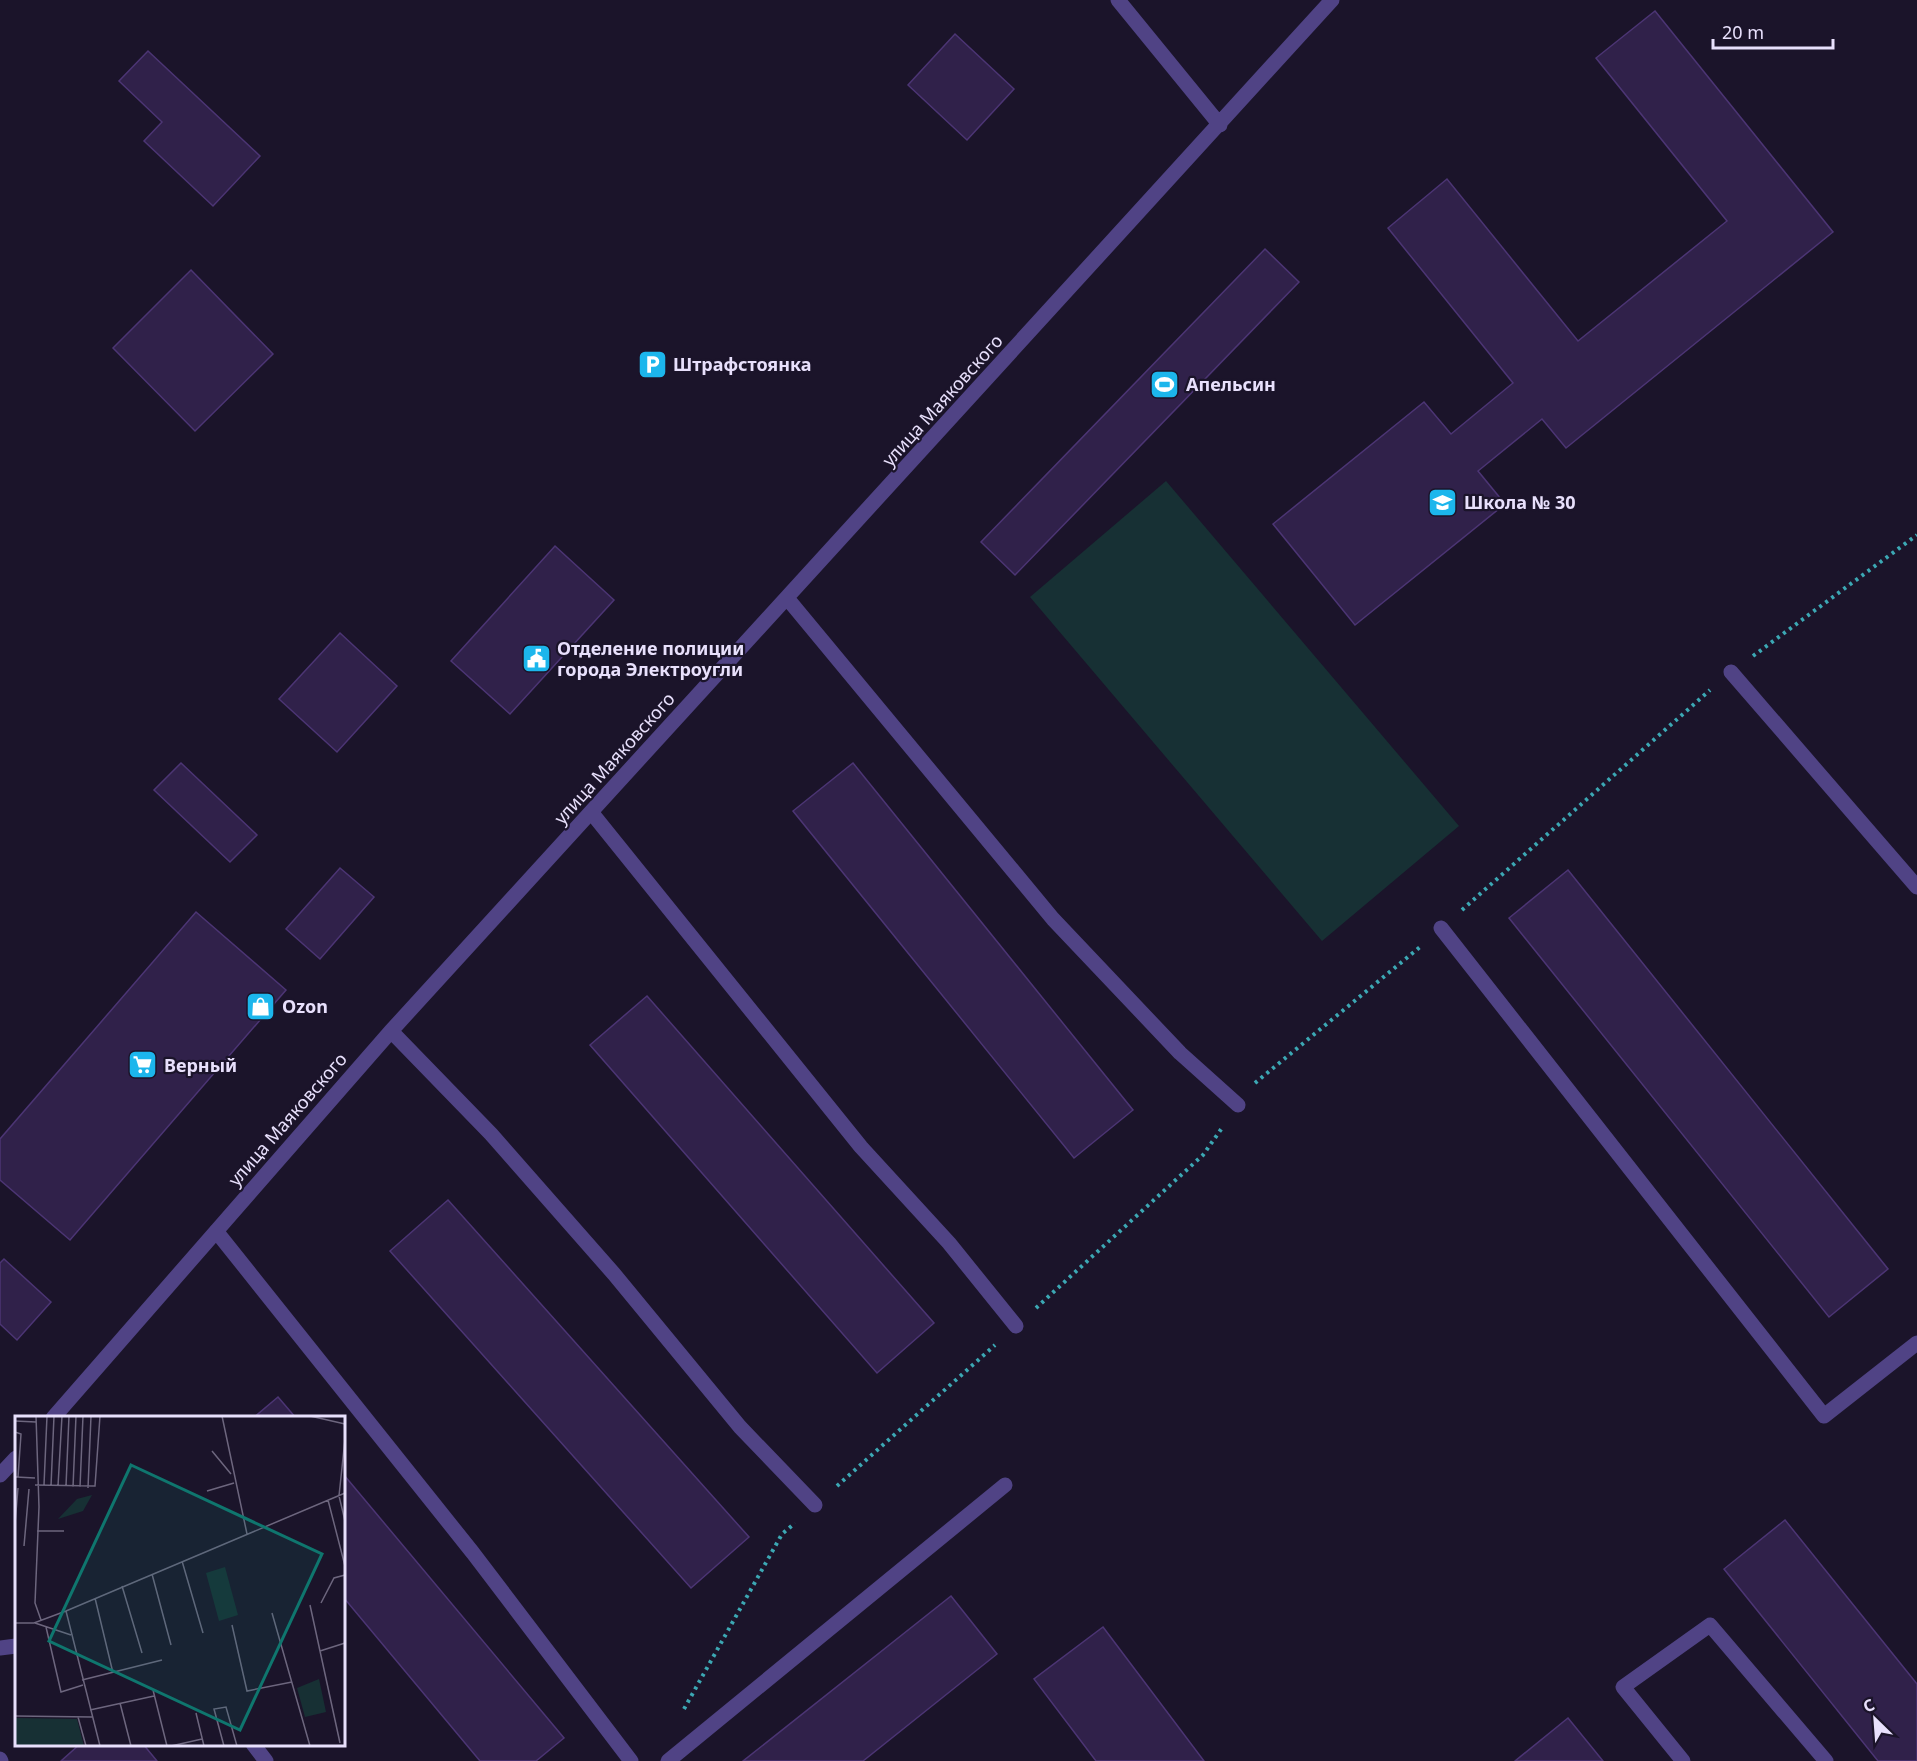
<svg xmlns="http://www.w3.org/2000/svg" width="1917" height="1761" viewBox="0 0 1917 1761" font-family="'Noto Sans',sans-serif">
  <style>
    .green { fill: #173034 }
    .building { fill: #30214a; stroke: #4c3574; stroke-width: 1.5 }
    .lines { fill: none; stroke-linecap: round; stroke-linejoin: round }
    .path { stroke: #3ca8b4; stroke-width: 4; stroke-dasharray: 3 4.5; stroke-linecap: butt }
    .minor { stroke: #504385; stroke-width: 15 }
    .labels { text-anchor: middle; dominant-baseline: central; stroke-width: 4.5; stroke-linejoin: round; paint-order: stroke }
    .poi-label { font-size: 18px; font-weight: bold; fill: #e8e0fc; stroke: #1b142a; text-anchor: start }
    .street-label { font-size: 18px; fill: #e8e0fc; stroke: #1b142a }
    .inset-road { fill: none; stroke: #6d667e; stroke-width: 1.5 }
    .view { fill: #0f766e; fill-opacity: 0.15; stroke: #0f766e; stroke-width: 3 }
    .inset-edge { fill: none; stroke: #e8e0fc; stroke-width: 3 }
  </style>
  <rect width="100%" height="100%" fill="#1b142a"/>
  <!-- green -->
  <path class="green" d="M1166 481 1459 826 1322 941 1030 597Z"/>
  <!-- building -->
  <path class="building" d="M1655 11 1833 232 1566 448 1542 419 1478 471 1505 504 1355 625 1273 524 1424 402 1451 434 1513 383 1388 228 1447 179 1578 341 1727 221 1596 58Z
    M955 34 1014 89 967 140 908 85Z
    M148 51 260 156 213 206 144 141 162 122 119 81Z
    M1265 249 1299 282 1015 575 981 542Z
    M191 270 273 354 195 431 113 348Z
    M555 546 614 600 510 714 451 661Z
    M340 633 397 686 337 752 279 699Z
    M181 763 257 835 230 862 154 790Z
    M853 763 1133 1110 1074 1158 793 811Z
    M340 868 374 897 320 959 286 929Z
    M1568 870 1888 1269 1829 1317 1509 918Z
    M196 912 286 990 70 1240 0 1180V1139Z
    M647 996 934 1323 877 1373 590 1045Z
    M448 1200 749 1537 691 1588 390 1251Z
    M4 1259 51 1302 17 1340 0 1324V1263Z
    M278 1397 296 1418H253Z
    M344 1475 564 1738 536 1761H480L344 1598Z
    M1785 1520 1917 1684V1761H1878L1724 1569Z
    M951 1596 997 1654 863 1761H743Z
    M1103 1627 1204 1761H1096L1034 1679Z
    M1568 1718 1603 1761H1515Z
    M80 1744H143L157 1761H61Z"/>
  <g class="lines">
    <!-- path -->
    <path class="path" d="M1753 656 1917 535
      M1462 910 1710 690
      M1255 1083 1420 947
      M1036 1308 1203 1155 1222 1128
      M837 1486 995 1345
      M684 1709 782 1534 795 1523"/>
    <!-- minor -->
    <path class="minor" d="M1118 0 1220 125
      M787 598 1053 919 1180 1053 1238 1105
      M1731 672 1917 887
      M591 812 861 1147 949 1243 1016 1326
      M1441 928 1824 1416 1917 1343
      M391 1031 491 1134 614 1274 740 1427 815 1505
      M216 1231 473 1553 631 1761
      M53 1418 391 1031 1332 0
      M0 1475 16 1458
      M0 1648 16 1646
      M253 1744 266 1761
      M0 1759 1 1761
      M668 1761 1005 1485
      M1683 1761 1623 1687 1710 1625 1826 1761"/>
  </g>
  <!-- icons -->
  <defs>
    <symbol id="parking-square" viewBox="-11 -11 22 22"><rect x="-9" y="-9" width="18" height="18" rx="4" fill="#1cb6ec" stroke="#1b142a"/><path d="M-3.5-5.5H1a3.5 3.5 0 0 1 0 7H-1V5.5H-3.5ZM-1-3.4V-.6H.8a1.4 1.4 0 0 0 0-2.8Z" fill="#fff"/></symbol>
    <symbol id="stadium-square" viewBox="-11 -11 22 22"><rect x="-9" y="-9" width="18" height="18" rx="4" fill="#1cb6ec" stroke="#1b142a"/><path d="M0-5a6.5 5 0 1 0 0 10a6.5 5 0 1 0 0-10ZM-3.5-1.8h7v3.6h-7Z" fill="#fff"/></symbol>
    <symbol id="school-square" viewBox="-11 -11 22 22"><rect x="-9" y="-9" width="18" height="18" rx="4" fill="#1cb6ec" stroke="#1b142a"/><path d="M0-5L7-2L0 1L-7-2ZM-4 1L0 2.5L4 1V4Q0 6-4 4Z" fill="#fff"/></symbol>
    <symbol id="civic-square" viewBox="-11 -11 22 22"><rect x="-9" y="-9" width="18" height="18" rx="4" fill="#1cb6ec" stroke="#1b142a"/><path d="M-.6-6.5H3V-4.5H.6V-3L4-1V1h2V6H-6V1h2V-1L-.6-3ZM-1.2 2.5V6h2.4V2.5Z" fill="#fff"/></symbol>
    <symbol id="shop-square" viewBox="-11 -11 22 22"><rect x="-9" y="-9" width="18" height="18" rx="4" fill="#1cb6ec" stroke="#1b142a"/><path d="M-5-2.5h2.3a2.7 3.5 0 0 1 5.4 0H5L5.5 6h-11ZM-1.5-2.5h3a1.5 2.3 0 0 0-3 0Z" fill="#fff"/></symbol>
    <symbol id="supermarket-square" viewBox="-11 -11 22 22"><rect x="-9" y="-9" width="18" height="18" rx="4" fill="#1cb6ec" stroke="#1b142a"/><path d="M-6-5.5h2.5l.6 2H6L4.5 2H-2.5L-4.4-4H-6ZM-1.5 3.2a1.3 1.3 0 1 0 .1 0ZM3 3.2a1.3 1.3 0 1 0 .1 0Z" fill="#fff"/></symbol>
  </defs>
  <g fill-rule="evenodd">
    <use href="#parking-square" x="636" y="348" width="33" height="33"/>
    <use href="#stadium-square" x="1148" y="368" width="33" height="33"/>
    <use href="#school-square" x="1426" y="486" width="33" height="33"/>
    <use href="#civic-square" x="520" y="642" width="33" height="33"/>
    <use href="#shop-square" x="244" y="990" width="33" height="33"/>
    <use href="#supermarket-square" x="126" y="1048" width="33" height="33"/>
  </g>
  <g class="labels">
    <!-- poi labels -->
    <g class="poi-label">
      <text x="673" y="364">Штрафстоянка</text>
      <text x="1186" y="384">Апельсин</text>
      <text x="1464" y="502">Школа № 30</text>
      <text x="557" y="648">Отделение полиции<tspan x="557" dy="21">города Электроугли</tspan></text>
      <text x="282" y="1006">Ozon</text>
      <text x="164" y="1065">Верный</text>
    </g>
    <!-- street labels -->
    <g class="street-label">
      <text transform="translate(942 400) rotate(-48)">улица Маяковского</text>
      <text transform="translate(614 758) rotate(-48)">улица Маяковского</text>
      <text transform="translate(287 1119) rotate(-49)">улица Маяковского</text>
    </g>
  </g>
  <!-- overview -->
  <g transform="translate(15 1416)">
    <rect width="330" height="330" fill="#1b142a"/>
    <path d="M77 79 68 95 43 103 62 83ZM210 151 223 199 204 205 191 157ZM304 263 311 296 290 301 282 272ZM0 302 62 303 69 330H0Z" fill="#173034"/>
    <path class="inset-road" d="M21 0 24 91 20 187 26 204M207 0 232 118M295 0 330 8M0 5 21 6M0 16 6 18 3 61M330 23 324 80 330 105M197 35 216 58M1 61 20 62M20 69 80 70 85 0M29 69 32 0M36 70 39 0M43 70 47 0M51 70 54 0M58 71 61 0M65 71 68 0M73 72 76 0M192 75 219 67M313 84 330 150M0 108 3 72M22 115H49M9 130 14 73M167 145 188 217M137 158 156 229M107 170 127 237M80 182 98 257M306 187 319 162 330 159M295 189 325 327M51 195 85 330M257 197 295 330M0 207H19L51 195 330 77M20 207 56 219M217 209 232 275 277 266M31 211 46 276 68 269M305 235 330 227M67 264 147 244M138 274 152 330M105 287 116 330M75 294 139 280M181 297 189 330M0 300 77 301M63 301 71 330M156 330 187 323M209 330 199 293 211 291 222 330"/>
    <path class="view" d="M116 49 307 138 225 314 34 225Z"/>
    <rect width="330" height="330" class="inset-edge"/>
  </g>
  <!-- north arrow -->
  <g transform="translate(1875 1719) rotate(335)" stroke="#1b142a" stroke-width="4.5" paint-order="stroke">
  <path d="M0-4.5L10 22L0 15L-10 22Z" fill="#e8e0fc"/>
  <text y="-9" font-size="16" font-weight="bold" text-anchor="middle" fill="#e8e0fc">С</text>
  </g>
  <!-- scale -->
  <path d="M1713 39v9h120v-9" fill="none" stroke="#e8e0fc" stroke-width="3"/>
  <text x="1722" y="39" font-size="18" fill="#e8e0fc" stroke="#1b142a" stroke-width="4.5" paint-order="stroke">20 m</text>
</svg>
